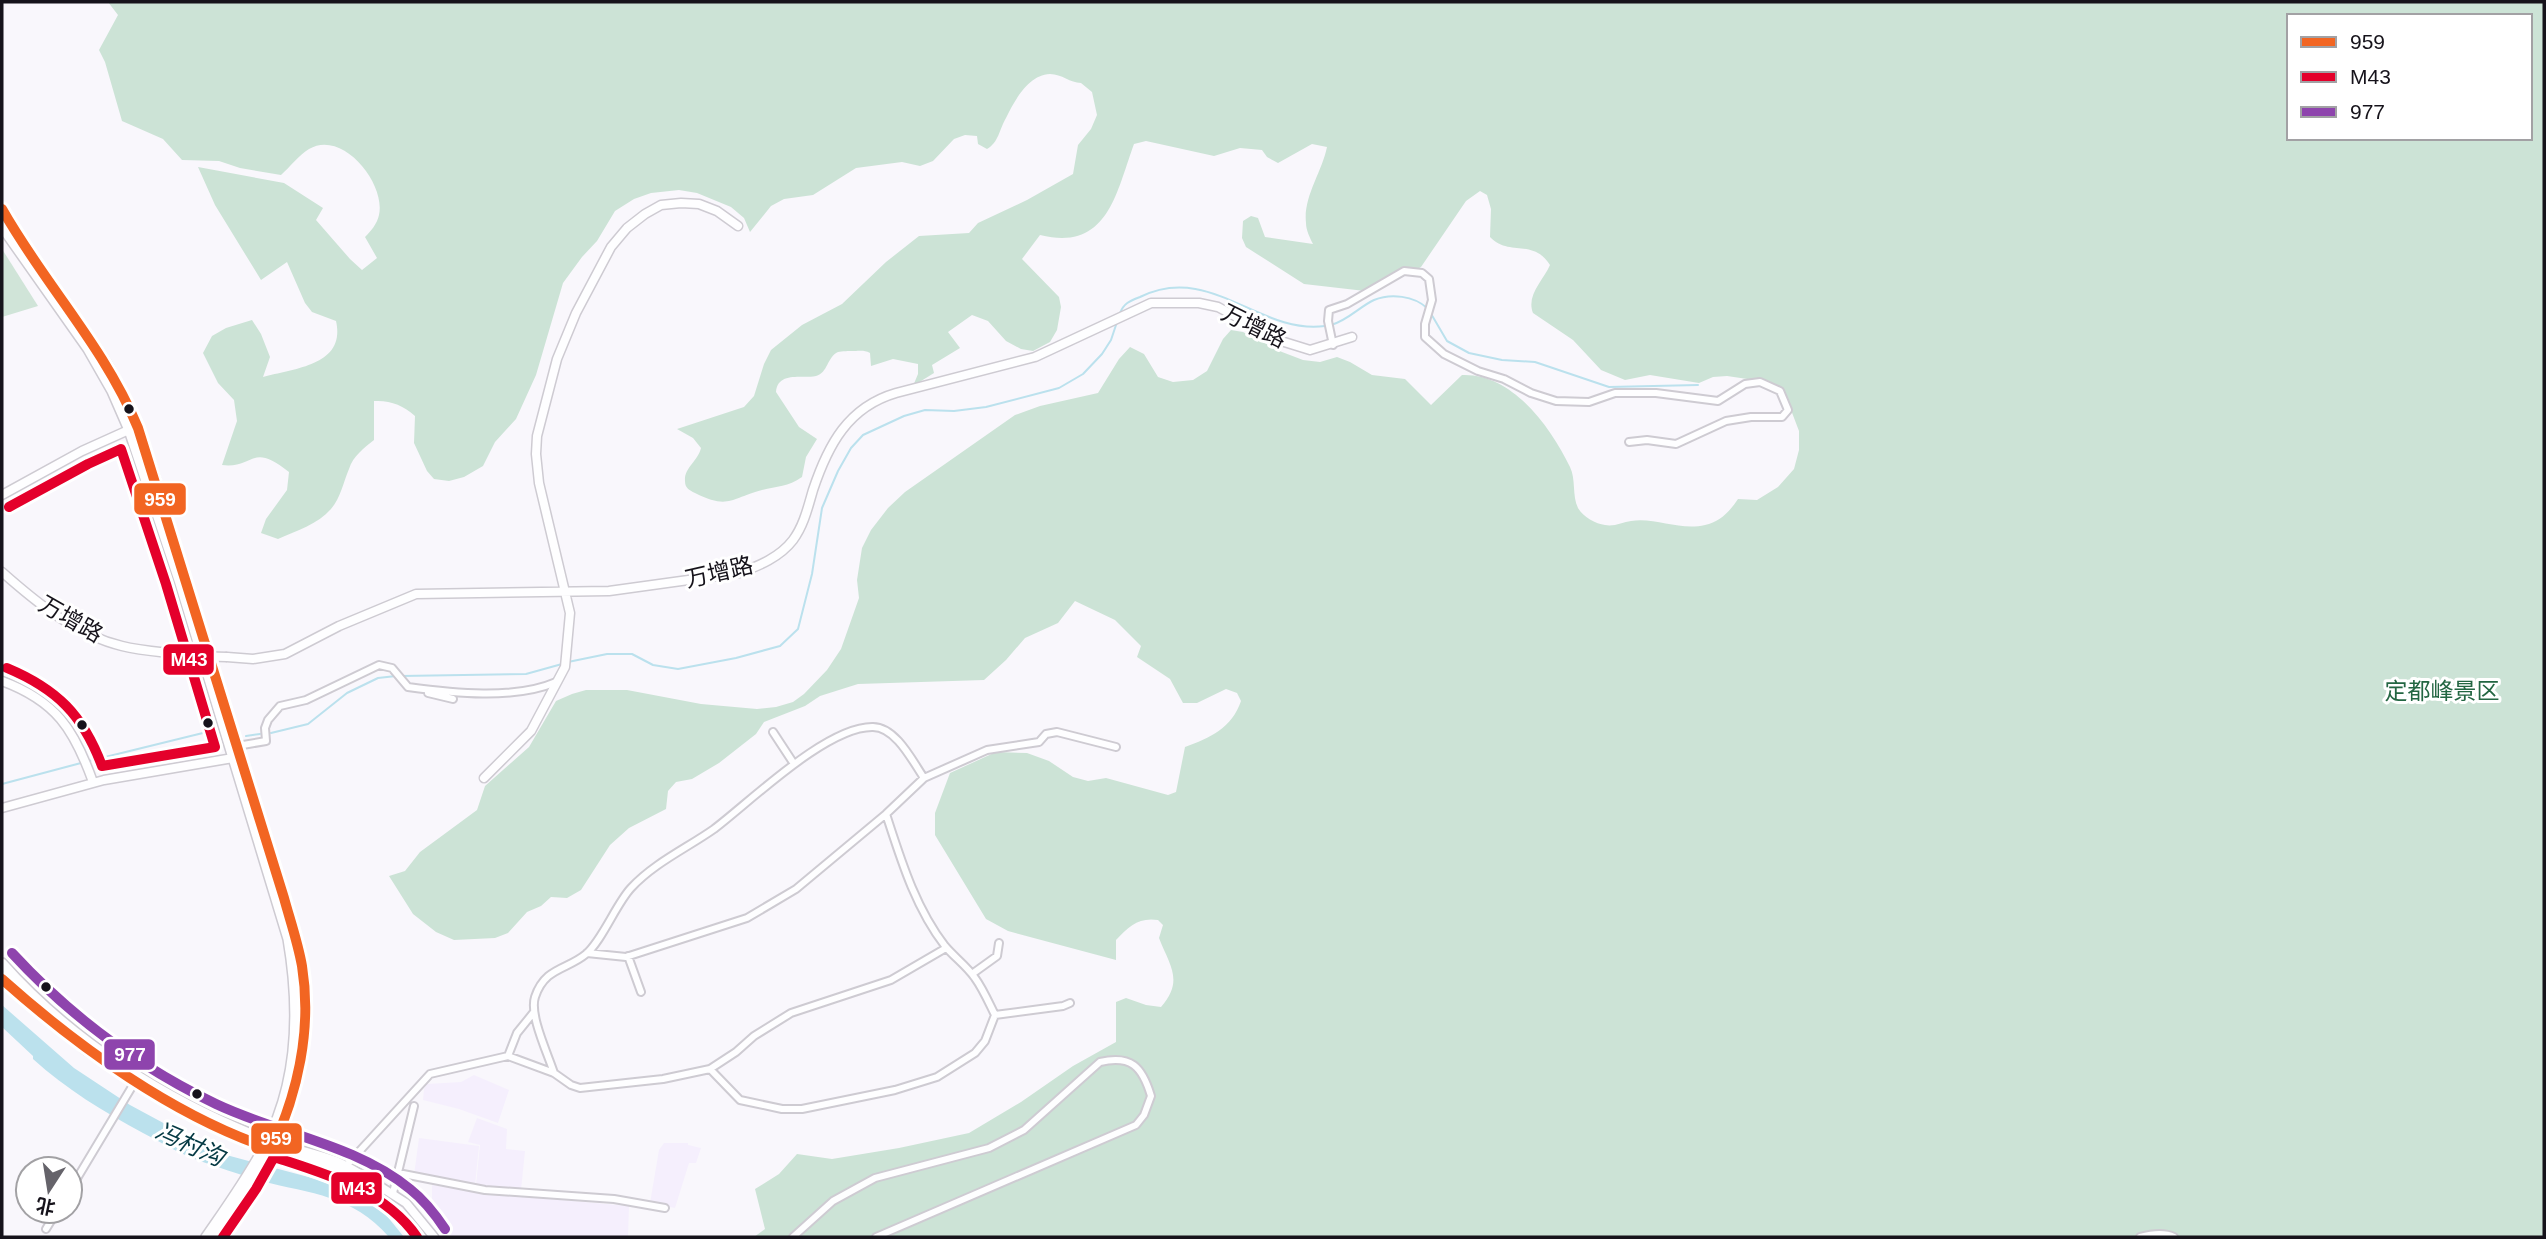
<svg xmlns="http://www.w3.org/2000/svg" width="2546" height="1239" viewBox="0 0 2546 1239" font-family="Arial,'Noto Sans SC',sans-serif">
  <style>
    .industrial { fill: #f5effd }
    .green { fill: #d0e4d8 }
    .forest { fill: #cce3d6; fill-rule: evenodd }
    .water { fill: #bbe1ed }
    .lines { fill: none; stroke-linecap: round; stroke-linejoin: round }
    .stream { stroke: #bbe1ed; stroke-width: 2 }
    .minor-casing { stroke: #cecbd2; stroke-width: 10 }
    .tertiary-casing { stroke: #cecbd2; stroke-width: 11 }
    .secondary-casing { stroke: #cecbd2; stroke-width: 12 }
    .minor { stroke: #fefeff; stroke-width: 6 }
    .tertiary { stroke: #fefeff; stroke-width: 8 }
    .secondary { stroke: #fefeff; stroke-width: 9 }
    .tertiary-bridge-casing { stroke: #cecbd2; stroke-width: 11; stroke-linecap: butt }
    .tertiary-bridge { stroke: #fefeff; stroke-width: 8 }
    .bus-1-casing { stroke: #fff; stroke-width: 16 }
    .bus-2-casing { stroke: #fff; stroke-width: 16 }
    .bus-3-casing { stroke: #fff; stroke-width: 16 }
    .bus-1 { stroke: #f26522; stroke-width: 10 }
    .bus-2 { stroke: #e4002b; stroke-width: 10 }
    .bus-3 { stroke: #8e44ad; stroke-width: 10 }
    .bus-dot { fill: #16131b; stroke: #fff; stroke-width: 2.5 }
    .labels { text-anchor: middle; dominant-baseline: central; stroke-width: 6; stroke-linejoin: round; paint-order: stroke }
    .street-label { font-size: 23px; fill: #16131b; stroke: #fff }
    .park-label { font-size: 23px; fill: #236642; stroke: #fff }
    .water-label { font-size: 24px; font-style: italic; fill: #043943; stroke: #fff }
    .line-badge { stroke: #fff; stroke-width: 2.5 }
    .badge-label { font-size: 19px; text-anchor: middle; font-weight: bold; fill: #fff }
  </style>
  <rect width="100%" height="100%" fill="#f9f7fc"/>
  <!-- industrial -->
  <path class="industrial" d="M474 1075 509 1090 498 1123 459 1109 423 1100 424 1089 427 1084 461 1082Z
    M477 1118 507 1129 506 1149 525 1151 521 1190 476 1185 480 1145 468 1142Z
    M419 1138 479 1146 475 1185 414 1175Z
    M664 1143H688V1145L701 1148 696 1163H689L675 1208 650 1203 659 1150Z
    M432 1185 484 1193 629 1206 628 1237H449L432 1214Z"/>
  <!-- green -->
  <path class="green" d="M2 249 38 306 2 317Z"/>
  <!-- forest -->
  <path class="forest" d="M108 2H2544V1237H754L765 1229 755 1189 779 1174 797 1154 832 1159 899 1148 969 1133 1021 1102 1073 1066 1116 1042V1002L1126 998 1146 1005 1161 1007C1184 981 1170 966 1159 938L1163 925 1158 920C1139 917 1129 926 1116 940V960L1008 931 986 919 935 835V813L950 773 996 752 1027 753 1049 761 1073 777 1088 781 1106 778 1168 795 1176 792 1185 747C1210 738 1232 728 1241 701L1237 693 1226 689 1197 703H1183L1170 679 1137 657 1141 646 1115 620 1075 601 1058 623 1025 638 1006 660 984 680 858 684 820 696 805 706 764 722 756 734 719 763 692 779 676 782 668 791 666 809 629 828 610 845 581 890 567 898 551 897 541 906 527 912 508 933 495 938 454 940 436 932 413 914 389 876 405 871 420 852 477 810 485 786 529 747 556 701 572 694 586 690H627L701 704 757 709 776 707 793 702 804 694 827 670 841 649 859 598 857 580 862 548 871 530 888 508 905 492 1015 415 1040 406 1098 393 1119 359 1130 347 1144 354 1158 377 1173 382 1193 380 1207 371 1223 339 1231 330 1243 332 1282 352 1303 360 1320 362 1337 357 1350 362 1372 375 1405 379 1431 405 1462 375C1512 373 1550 426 1570 467 1576 479 1572 496 1578 508 1583 517 1596 524 1605 525 1614 527 1623 522 1631 521 1655 517 1680 531 1705 525 1720 522 1730 511 1738 499L1757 500 1778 487 1794 469 1799 450V431L1791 410 1778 390 1761 381 1727 376 1713 377 1699 383 1650 375 1625 380 1601 370 1573 340 1533 313C1526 295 1543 281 1550 265 1533 238 1509 257 1490 237L1491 209 1487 195 1480 191 1466 201 1421 267 1393 282 1365 291 1304 284 1246 247 1242 238 1243 221 1251 216 1258 218 1265 237 1313 244C1310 238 1306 230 1306 223 1303 197 1322 172 1327 147L1312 144 1278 163 1267 157 1262 150 1240 148 1214 156 1146 141 1134 144C1116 193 1108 252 1040 235L1022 259 1059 297 1061 307 1057 330 1050 342 1033 351 1021 349 1006 341 988 321 972 315 948 332 960 348 932 365 934 373 913 386 918 374V364L893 359 871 366 870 353C864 350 861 351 854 351 849 351 842 351 838 352 827 357 828 373 816 376 802 379 778 371 776 392L799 427 817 439 806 457 802 477C788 487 777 486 762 490 731 498 729 510 695 493 689 490 685 488 685 481 684 468 698 461 701 448L693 438 677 429 744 407 754 396 764 364 771 350 802 325 842 304 886 262 919 236 969 233 978 223 1027 200 1073 174 1078 145 1091 129 1097 115 1092 92 1081 83C1070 83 1062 74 1050 74 1028 75 1015 100 1006 118 999 130 999 142 987 149L978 144 977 136 965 135 954 139 933 161 920 166 902 162 856 168 813 195 784 199 771 206 750 232 744 218 731 207 697 193 679 190 651 193 634 199 615 211 597 241 582 257 563 283 536 375 516 419 495 442 483 466 464 477 449 481 434 479 427 471 414 443 415 416C403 405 390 400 374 401V440C364 448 353 456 349 469 343 483 341 497 331 509 318 524 296 531 278 539L261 533 266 519 287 490 289 472C251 441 254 469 222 465L237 421 234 400 218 383 203 353 212 336 226 328 252 320 261 334 270 357 263 377C296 368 346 365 336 321L312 312 305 303 287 262 261 280 215 205 198 167 284 183 323 208 316 220 350 259 362 270 377 258 365 237C371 231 377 224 379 215 386 183 342 129 309 149 299 155 290 167 281 175L240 168 219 161 182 160 163 139 122 121 105 62 99 50 118 15ZM2289 16H2530V138H2289Z"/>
  <!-- water -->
  <path class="water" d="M2 1005 74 1068 130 1105 219 1153 316 1179 364 1198 382 1210 404 1237H389C352 1195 312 1194 261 1181 241 1175 220 1168 200 1161 180 1154 162 1143 143 1133 104 1112 66 1089 33 1059V1056L2 1027Z"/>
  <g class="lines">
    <!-- stream -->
    <path class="stream" d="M1430 312 1447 341 1469 353 1502 360 1535 362 1609 387 1698 385
      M1120 313C1124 303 1130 301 1140 297 1210 262 1259 335 1325 326
      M1331 325C1347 321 1359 307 1374 300 1391 293 1414 296 1427 308
      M568 662 607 654H632L653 665 678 669 736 658 780 646 798 629 812 574 822 508 838 471 851 448 863 435 904 416 925 410 954 411 986 407 1059 388 1083 374 1102 354 1111 340 1117 322
      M401 676 526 674 562 664
      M271 733 308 724 347 693 378 678 396 676
      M246 736 260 734
      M89 761 211 731
      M2 784 81 763"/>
    <defs>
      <path id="minor" d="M1333 345 1328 321 1329 310 1347 304 1404 271 1422 273 1429 279 1432 300 1425 324V337L1444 354 1478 371 1504 379 1531 393 1556 401 1589 402 1615 393H1656L1718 401 1745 384 1760 382 1780 391 1788 410 1782 417H1751L1726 421 1676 444 1647 440 1629 442
        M428 693 453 699
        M773 732 794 764
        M237 746 266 741 265 728 268 720 280 706 306 700 379 665 392 668 408 687C452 693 515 700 556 682
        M587 953 626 957 747 918 796 889 886 814 924 778 987 750 1039 742 1046 734 1057 732 1116 747
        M628 956 641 992
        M972 974 997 956 999 943
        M534 1012 517 1033 508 1056 554 1073 571 1085 580 1088 663 1079 710 1069 736 1052 754 1036 791 1013 891 980 946 948
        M995 1015 1063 1006 1070 1003
        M710 1069 740 1100 782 1109H802L895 1090 937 1077 975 1053 985 1041 995 1015C989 1003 983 989 975 978 966 965 954 957 945 946 915 907 901 860 886 814
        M554 1073C548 1054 529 1015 535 997 545 967 567 970 586 954 602 941 616 904 631 888 654 863 687 848 714 829 751 801 827 726 873 727 896 727 913 762 924 778
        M345 1167 430 1074 508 1056
        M398 1173 485 1190 614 1199 665 1208
        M70 1190 136 1080
        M393 1193 414 1106
        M46 1229 57 1211
        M793 1237 833 1201 875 1178 989 1148 1024 1130 1100 1062C1131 1055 1142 1066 1151 1096L1144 1115 1136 1125 876 1237
        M2140 1237C2151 1234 2164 1232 2174 1237"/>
      <path id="tertiary" d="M2 495 82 451 133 428
        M2 572C37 603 76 635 122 646 145 652 170 652 193 656
        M227 657 253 659 285 654 339 626 416 594 609 591 739 573C759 566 780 557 793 540 804 525 808 507 813 490 828 445 848 407 896 393L1035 357 1151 303H1199L1218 307 1281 341 1310 350 1352 337
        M2 681C56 701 74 729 93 782
        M484 778 531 731 565 667 570 613 539 483 536 454 537 436 557 359 576 313 611 247 627 228 645 214 661 205 681 203 699 204 717 211 738 226
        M2 808 104 780 233 758
        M370 1180 406 1203 434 1237"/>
      <path id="secondary" d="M2 209C30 262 70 305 102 356 125 392 141 433 154 474L284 898C291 923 300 950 303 976 315 1083 274 1153 215 1237
        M2 227 88 349 112 391 129 430 179 580 288 939C300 1009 299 1083 264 1147 247 1179 226 1208 206 1237
        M2 963C72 1042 168 1102 266 1140 289 1149 314 1153 337 1162 348 1167 359 1174 370 1180
        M2 979 86 1050 143 1086
        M214 1124 265 1146 348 1173"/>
    </defs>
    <!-- minor casing -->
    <use href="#minor" class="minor-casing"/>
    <!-- tertiary casing -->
    <use href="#tertiary" class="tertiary-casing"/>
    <!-- secondary casing -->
    <use href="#secondary" class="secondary-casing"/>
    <!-- minor -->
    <use href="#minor" class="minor"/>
    <!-- tertiary -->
    <use href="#tertiary" class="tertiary"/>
    <!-- secondary -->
    <use href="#secondary" class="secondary"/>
    <defs>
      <path id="tertiary-bridge" d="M193 656 227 657"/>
    </defs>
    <!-- tertiary-bridge casing -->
    <use href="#tertiary-bridge" class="tertiary-bridge-casing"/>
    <!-- tertiary-bridge -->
    <use href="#tertiary-bridge" class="tertiary-bridge"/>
    <defs>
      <path id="bus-1" d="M2 209C45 285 104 346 138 428L284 898C290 920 298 943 302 966 312 1028 298 1092 272 1149 175 1117 78 1047 2 979"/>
      <path id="bus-2" d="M7 668C57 689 83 715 102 766L215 747 166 584 121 449 88 464 9 507
        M223 1237 256 1189 274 1157C326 1174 384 1190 417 1237"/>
      <path id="bus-3" d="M12 953C70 1016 139 1067 216 1104 279 1134 355 1144 410 1189 424 1200 435 1214 445 1229"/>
    </defs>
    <!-- bus-1 casing -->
    <use href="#bus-1" class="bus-1-casing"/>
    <!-- bus-2 casing -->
    <use href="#bus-2" class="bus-2-casing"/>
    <!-- bus-3 casing -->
    <use href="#bus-3" class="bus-3-casing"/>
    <!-- bus-1 -->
    <use href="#bus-1" class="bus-1"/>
    <!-- bus-2 -->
    <use href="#bus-2" class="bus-2"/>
    <!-- bus-3 -->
    <use href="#bus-3" class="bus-3"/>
  </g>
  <!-- markers -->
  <g class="bus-dot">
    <circle cx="129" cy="409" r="6"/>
    <circle cx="208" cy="723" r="6"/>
    <circle cx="82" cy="725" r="6"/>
    <circle cx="46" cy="987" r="6"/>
    <circle cx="197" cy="1094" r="6"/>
  </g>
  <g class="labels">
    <!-- street labels -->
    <g class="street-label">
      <text transform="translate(1254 326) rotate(26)">万增路</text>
      <text transform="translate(719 572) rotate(-13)">万增路</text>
      <text transform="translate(71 619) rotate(30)">万增路</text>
    </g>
    <!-- park labels -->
    <g class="park-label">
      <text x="2442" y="691">定都峰景区</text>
    </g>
    <!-- water labels -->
    <g class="water-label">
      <text transform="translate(190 1144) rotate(24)">冯村沟</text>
    </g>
  </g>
  <g class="line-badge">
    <rect x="133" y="482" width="54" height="34" rx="7" fill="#f26522"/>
    <rect x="162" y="643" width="53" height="33" rx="7" fill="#e4002b"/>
    <rect x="103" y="1038" width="53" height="33" rx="7" fill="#8e44ad"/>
    <rect x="250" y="1122" width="53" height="33" rx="7" fill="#f26522"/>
    <rect x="330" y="1171" width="53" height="34" rx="7" fill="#e4002b"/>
  </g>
  <g class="badge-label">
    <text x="160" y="506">959</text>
    <text x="189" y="666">M43</text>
    <text x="130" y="1061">977</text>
    <text x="276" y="1145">959</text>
    <text x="357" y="1195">M43</text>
  </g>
  <!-- border -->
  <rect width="2546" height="1239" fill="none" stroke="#16131b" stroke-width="7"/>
  <!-- legend -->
  <rect x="2287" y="14" width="245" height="126" fill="#ffffff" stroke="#a2a1a4" stroke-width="2"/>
  <rect x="2301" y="37" width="35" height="10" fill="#f26522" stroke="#a2a1a4" stroke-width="2"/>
  <text x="2350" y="49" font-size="21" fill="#16131b">959</text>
  <rect x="2301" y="72" width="35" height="10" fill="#e4002b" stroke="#a2a1a4" stroke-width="2"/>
  <text x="2350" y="84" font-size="21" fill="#16131b">M43</text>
  <rect x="2301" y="107" width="35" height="10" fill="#8e44ad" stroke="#a2a1a4" stroke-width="2"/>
  <text x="2350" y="119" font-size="21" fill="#16131b">977</text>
  <!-- north arrow -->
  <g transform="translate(49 1190) rotate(192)"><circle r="33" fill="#ffffff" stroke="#a2a1a4" stroke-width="2"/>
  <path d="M0-5L12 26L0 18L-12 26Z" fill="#65636a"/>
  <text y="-10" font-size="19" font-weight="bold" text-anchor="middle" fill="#16131b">北</text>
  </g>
</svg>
